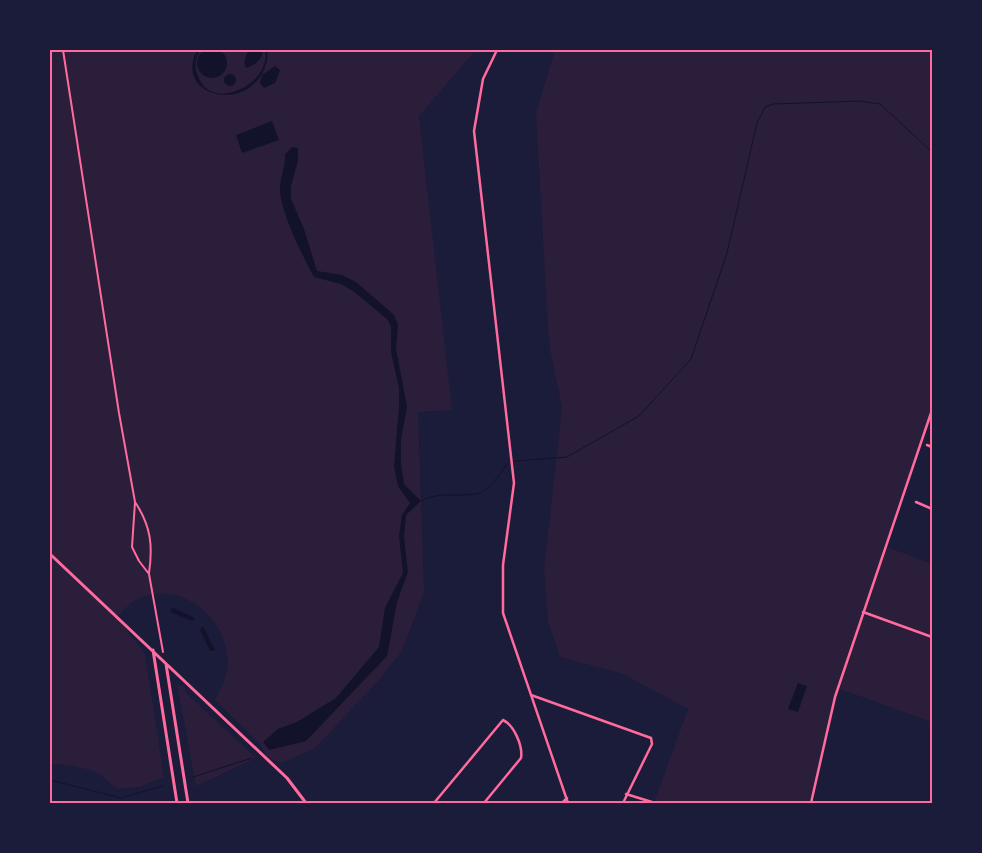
<svg xmlns="http://www.w3.org/2000/svg" width="982" height="853" viewBox="0 0 982 853" font-family="'Exo 2',sans-serif">
  <style>
    .green { fill: #2a1e3b }
    .water { fill: #12122b }
    .lines { fill: none; stroke-linecap: round; stroke-linejoin: round }
    .stream { stroke: #12122b; stroke-width: 1 }
    .pedestrian { stroke: #ff6b9d; stroke-width: 2 }
    .minor { stroke: #ff6b9d; stroke-width: 2.5 }
    .secondary { stroke: #ff6b9d; stroke-width: 3 }
    .neatline { fill: none; stroke: #ff6b9d; stroke-width: 2 }
  </style>
  <rect width="100%" height="100%" fill="#1b1b3a"/>
  <!-- green -->
  <path class="green" d="M50 50H476L419 116 452 410 418 412 424 592 402 651 378 681 315 748 282 763 269 758 259 743 215 700C218 693 223 686 225 679 241 629 183 573 134 601 128 605 123 611 117 617L145 654 164 777 139 787 118 789 95 771 69 765 50 764Z
    M555 50H932V416L885 546 932 564V722L840 689 809 803H664L655 800 688 709 623 674 560 657 548 621 544 568 562 408 549 344 536 114Z
    M177 684 185 687 186 693 256 758 196 786Z"/>
  <!-- water -->
  <path class="water" d="M197 63a15 15 0 1 1 30 0a15 15 0 1 1-30 0Z
    M197 50H201C195 58 194 66 198 76 211 114 272 84 265 50H267C269 58 266 65 263 72 240 114 174 93 197 50Z
    M248 50H263C262 60 255 65 246 68L244 62Z
    M275 66 280 70 275 83 264 88 260 83 262 75Z
    M224 80a6 6 0 1 1 12 0a6 6 0 1 1-12 0Z
    M272 121 279 140 242 153 236 135Z
    M292 147 298 148V160L291 186V199L304 229 317 271 342 275 356 282 394 315 398 325 396 349 407 407 401 439V464L404 484 421 501 406 515 404 538 408 572 397 602 387 656 306 741 269 750 263 742 278 729 297 722 336 698 379 647 385 608 403 573 399 536 402 515 410 503 398 486 394 467 399 406V388L391 352V326L387 319 353 291 341 284 314 277C303 257 280 211 280 189 280 177 286 166 285 154Z
    M171 607 195 618 192 621 171 612Z
    M203 626 215 650 210 651 200 630Z
    M798 683 807 686 798 712 788 709Z"/>
  <g class="lines">
    <!-- stream -->
    <path class="stream" d="M515 461 567 457 639 416 691 359 727 253 757 123 765 107 773 104 860 101 880 104 932 152
      M421 501C439 491 457 497 476 494 489 491 500 474 507 464
      M193 777 252 758
      M50 780 121 798 162 786"/>
    <!-- pedestrian -->
    <path class="pedestrian" d="M63 50 119 413 135 502 132 547 139 561 149 574 163 652
      M135 502C151 526 153 546 149 573"/>
    <!-- minor -->
    <path class="minor" d="M497 50 483 79 474 131 514 483 503 565V613L568 803
      M927 445 932 447
      M916 502 932 509
      M863 612 932 637
      M531 695 651 738 652 744 623 803
      M626 794 655 803
      M434 803 503 720C514 725 523 746 521 758L484 803
      M562 803 567 798
      M811 803 835 697 932 410"/>
    <!-- secondary -->
    <path class="secondary" d="M50 554 287 778 306 803
      M153 650 177 803
      M166 664 188 803"/>
  </g>
  <!-- border -->
  <rect width="982" height="853" fill="none" stroke="#1b1b3a" stroke-width="102"/>
  <rect x="51" y="51" width="880" height="751" class="neatline"/>
</svg>
